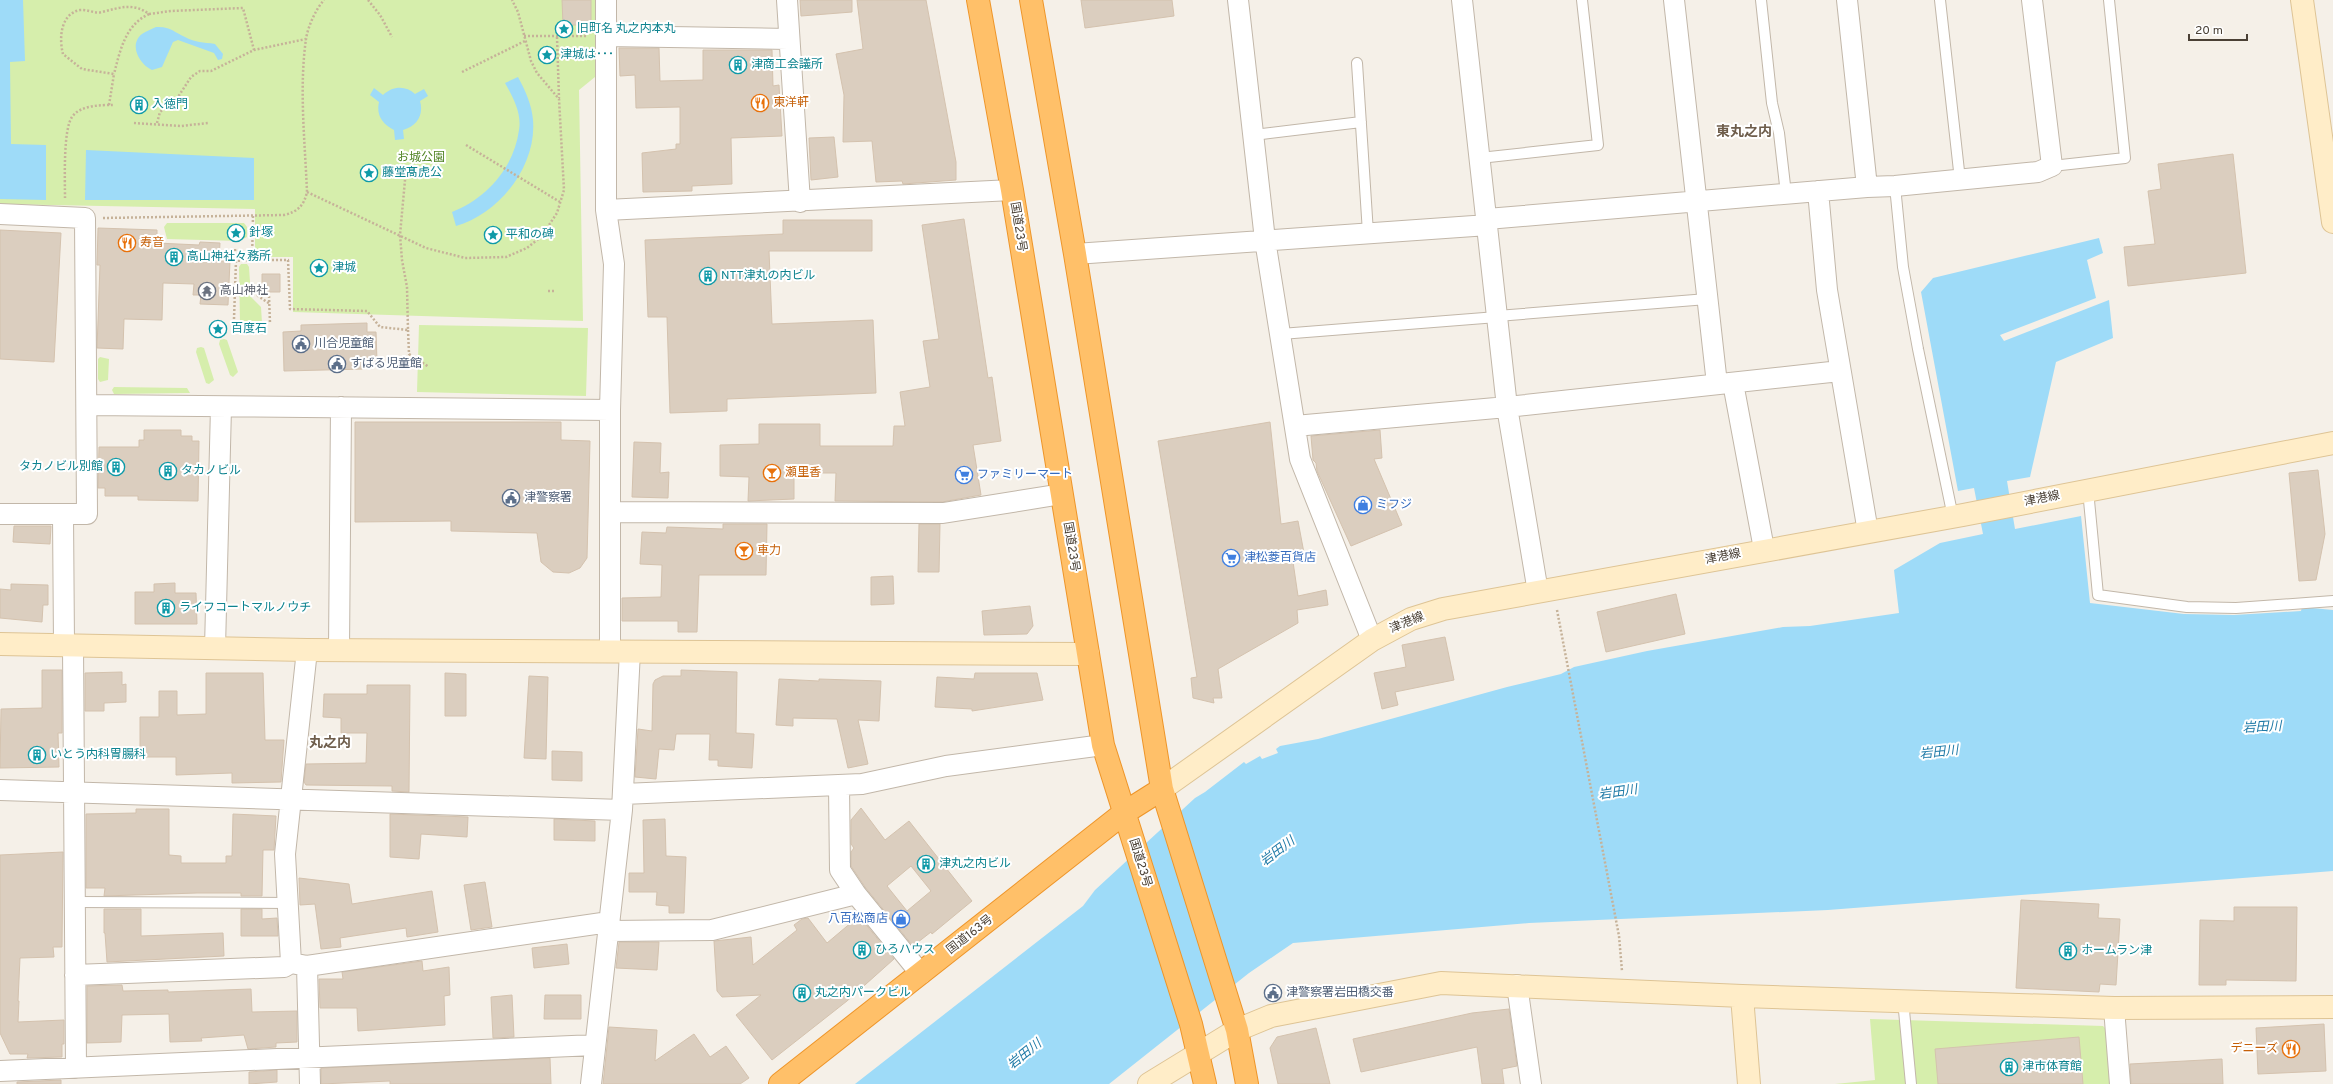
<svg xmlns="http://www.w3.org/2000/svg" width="2333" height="1084" viewBox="0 0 2333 1084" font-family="Overpass,'Noto Sans JP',sans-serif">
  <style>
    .green { fill: #d6eeac }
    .water { fill: #9edbf8 }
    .building { fill: #dbcebf; stroke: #d4c2ae; fill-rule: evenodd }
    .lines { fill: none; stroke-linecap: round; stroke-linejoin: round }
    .lane-casing { stroke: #c2b7a9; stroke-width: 12 }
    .street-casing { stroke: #c2b7a9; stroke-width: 22 }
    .secondary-casing { stroke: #dec495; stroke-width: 24 }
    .highway-casing { stroke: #ee9529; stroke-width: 24 }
    .path { stroke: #c6b299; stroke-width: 2.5; stroke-dasharray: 2 2; stroke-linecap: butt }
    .lane { stroke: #fff; stroke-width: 10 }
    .street { stroke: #fff; stroke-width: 20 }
    .secondary { stroke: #ffedc8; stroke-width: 22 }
    .highway { stroke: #ffc069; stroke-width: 22 }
    .labels { text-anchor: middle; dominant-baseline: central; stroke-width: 4; stroke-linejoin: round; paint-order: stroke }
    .culture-label { font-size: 12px; fill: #0d838f; stroke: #fff; text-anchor: start }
    .food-label { font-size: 12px; fill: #c56008; stroke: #fff; text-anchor: start }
    .park-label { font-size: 12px; fill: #4f8322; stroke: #fff }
    .street-label { font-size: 12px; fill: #4a4035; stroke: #fff }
    .worship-label { font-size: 12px; fill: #5b616d; stroke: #fff; text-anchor: start }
    .service-label { font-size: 12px; fill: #4e5e75; stroke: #fff; text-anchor: start }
    .shop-label { font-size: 12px; fill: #366cbe; stroke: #fff; text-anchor: start }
    .water-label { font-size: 13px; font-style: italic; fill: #1f7aa7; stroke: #fff }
    .quarter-label { font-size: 14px; font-weight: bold; fill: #6e5d4b; stroke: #fff }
  </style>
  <rect width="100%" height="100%" fill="#f5f0e8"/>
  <!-- green -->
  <path class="green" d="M0 0H596L595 77 579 90 583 321 293 312V257H255V209L0 204Z
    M167 223H244L247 227V237L239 241 167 239 164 227Z
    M241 264H247L249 267 251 297 261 307 262 323 257 327H243L240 323 239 267Z
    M419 325 588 328 586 396 417 392Z
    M224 339 227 340 238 372 233 377 230 375 219 344 220 340Z
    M201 347 204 348 214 380 209 384 206 383 196 352 197 348Z
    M100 357 109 359 108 380 100 382 98 379V359Z
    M114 387 187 388 190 393 114 394 112 390Z
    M1870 1019 2103 1026 2106 1029 2111 1084H1835L1875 1080Z"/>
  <!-- water -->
  <path class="water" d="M0 0H23L25 61 10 62 11 144 46 145V200L0 199Z
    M156 27C170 26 174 32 185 37 196 43 203 42 215 44L223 54 222 59 218 60 214 53 178 40 173 42 162 67 152 70C140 65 128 45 142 34 146 31 152 29 156 27Z
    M518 77C525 90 532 105 533 120 537 166 499 214 456 226L452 212C486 199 514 168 519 130 522 114 513 97 505 83Z
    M374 88 383 95C392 86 406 85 415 94L424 89 428 96 420 101C424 115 417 126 403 130L404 139 395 140 394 130C382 124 376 115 379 102L370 95Z
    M86 150 254 158V200H85Z
    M2099 238 2103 253 2087 260 2096 298 2000 335 2004 341 2109 300 2113 338 2056 362 2030 477 2007 481 2015 529 2081 516 2090 603 2184 614 2234 615 2301 611 2302 607 2333 610V871L1828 910 1529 923 1293 943 1249 973 1109 1084H855L1083 906 1095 890 1195 798 1205 792 1244 762 1246 764 1260 756 1262 759 1278 753 1276 749 1280 746 1318 739 1507 687 1561 674 1574 667 1647 651 1783 627 1810 626 1899 613 1894 570 1940 543 1983 534 1974 488 1958 491 1921 292 1933 278Z"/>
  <!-- building -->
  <path class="building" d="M562 0H591V25H563Z
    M800 0H852V12L801 16Z
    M857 0H926L956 162V180L903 184 902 181 876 182 872 141 843 142 844 95 836 54 863 49Z
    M1081 0H1172L1174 16 1085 28Z
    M619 48H659L660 81 703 80V50H772L773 86 779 85 782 136 731 138 732 184 692 186V191L643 192 642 153 676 149V144H680V107L636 108 635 75 620 76Z
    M834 137 838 177 811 180 809 138Z
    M2233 154 2246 273 2128 286 2124 247 2155 244 2148 191 2161 189 2158 164Z
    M964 219 988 378 992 377 1001 441 973 445 981 495 942 502 835 501 836 473H802V476L794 475V499L748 501 749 477 720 476V445L759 444V424H820V446H893L894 426H905L900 392 930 387 923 341 939 339 922 225Z
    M783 220H872V251H769L772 324 873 320 876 393 727 399V411L670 413 667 317H648L645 240 783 234Z
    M98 228 157 230V243L199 245 200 242 220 243 219 261H230L228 305 200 304 201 295H193L194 284 163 283 162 320 124 319 123 349 97 348 100 265H97Z
    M0 230 61 233 54 362 0 359Z
    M262 274H280V292H262Z
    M367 323V332H376L377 361H364L365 369 284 371 283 332 301 331V325Z
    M355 422H561V440L590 441 587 558 580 568 569 573 553 572 541 562 537 533 451 531V521L355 522Z
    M1270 422 1281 524 1298 521 1304 553 1292 555 1298 596 1326 590 1328 605 1297 610 1298 623 1218 669 1222 698H1213L1214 703 1193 698 1191 678 1197 677 1158 441Z
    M144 430H181V436H192V441H199L198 501 138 500V496H105V488H98L99 447H139V440H144Z
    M1380 430 1382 458 1374 459 1402 525 1351 546 1317 471 1316 463 1313 460 1311 436Z
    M634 442 661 443 660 473 669 472 668 498 632 497Z
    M2318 470 2325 534 2316 580 2299 581 2289 473Z
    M723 524H767L766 575H699L697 632H678V621H622V598L661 597 662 565 640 564 642 532 666 533 667 527 723 529Z
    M919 524H940L939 572H918Z
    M14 526H51L50 544 13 542Z
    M893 576 894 604 871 605V577Z
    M175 583V593H196L197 624H135V592H154V584Z
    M11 584 48 585V605H43L42 622 0 618V589L11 590Z
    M1676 594 1685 634 1606 652 1597 612Z
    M1030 606 1033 626 1027 634 984 635 982 611Z
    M1445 637 1454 680 1395 692 1398 705 1382 709 1374 673 1406 667 1402 645Z
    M42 670H62V733H58L59 767 0 768 1 709 42 708Z
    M681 670 737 672 736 733 754 734 752 768 718 766V760H709L710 734H676L674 750 659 749 656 779 635 777 638 729 652 731 653 684 655 680 663 676H681Z
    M122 672V685L126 684V702L104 703V711H85V673Z
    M206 673H263L265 740H284L281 782 232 783V773L176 775V757H140V717H159V691H177V715L206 714Z
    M445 673 466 674V716H445Z
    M975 673H1037L1043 700 972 711V709L935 707 937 677 974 679Z
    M529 676 548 677 546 759 524 758Z
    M779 679 819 681V679L881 681 879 721 858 720 868 764 848 768 837 719 793 718V726L776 725Z
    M367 685H410L409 792 392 791V786L306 785 304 782 306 764 366 763 367 733H341V718L323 717 324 694H367Z
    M552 751 582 752V781L552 780Z
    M861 808 885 840 909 821 972 901 932 934 931 932 913 946 865 887 851 866V852L854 848 851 844V820ZM911 866 931 891 907 911 887 886Z
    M136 809H169V855L181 856V863H226V856H232L233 814 276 816 274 850H263L262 896H241V893H197L104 896 105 888H86V814L136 813Z
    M390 814 468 817 467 837 421 834 419 859 390 857Z
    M554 819 595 821V841L554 840Z
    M665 819 666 856 686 857 684 913H669V906L656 905 657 892H629V873H644L643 820Z
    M63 852 62 947H53L54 957 20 958 18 1001H19L18 1022 64 1020V1044H62V1057L27 1058 28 1054H10L0 1033V855Z
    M299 878 349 884 352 904 432 891 438 932 407 937 406 928 340 938 341 947 321 949 315 904 300 905Z
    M485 882 492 927 471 930 464 885Z
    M2021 900 2099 904 2098 918 2120 919 2116 985 2100 984 2099 992 2016 988Z
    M2234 907H2297L2296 981 2226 980V985H2199L2200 920 2234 921Z
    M104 909H141V936L223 933 224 956 107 962 105 933H104Z
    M241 909H262V919L277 918 278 936H241Z
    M859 916 894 959 847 1001 772 1060 736 1015 761 995 722 997 717 991 714 941 751 937 753 965 797 930 794 925 802 919 808 918 827 943Z
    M619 942H659L657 970 616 968Z
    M567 944 569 964 534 968 532 948Z
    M422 961 423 971 449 967 450 995 444 996 445 1025 358 1031 357 1008H320L319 979H343L342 972Z
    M122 985 123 991 168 990V992L251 989 252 1012 297 1011V1042L276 1043V1047L248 1049 244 1035 201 1038 202 1041 170 1042 169 1014 122 1015 121 1042 87 1043V986Z
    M512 995 514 1037 493 1038 491 997Z
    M545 995H581V1019H544Z
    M1509 1009 1517 1066 1502 1069 1504 1084H1482L1477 1047 1361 1072 1353 1039 1472 1013Z
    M2324 1024 2326 1071 2258 1074 2256 1028Z
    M609 1027 657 1030 655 1061 694 1034 710 1057 726 1046 749 1078 740 1084H603Z
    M1316 1028 1330 1084H1278L1270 1048 1277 1037Z
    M2079 1037 2083 1084H1938L1935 1049Z
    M550 1058 551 1084H390V1081L321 1084V1068Z
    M2222 1059 2223 1084H2131L2130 1064Z
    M277 1070V1082L249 1084V1072Z
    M61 1080V1084H17V1082Z"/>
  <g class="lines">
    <defs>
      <path id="lane" d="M1761 0 1772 103 1779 133 1786 194
        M1940 0 1960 180
        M1357 63 1368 233
        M1254 135 1361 122
        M1480 158 1598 145 1582 0
        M2052 166 2125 158 2109 0
        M1895 186 1903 267 1918 349 1953 517
        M1497 316 1707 299
        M1281 334 1497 317
        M2088 490 2098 595 2187 607 2236 608 2333 601
        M75 902 289 903
        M1903 1000 1911 1084"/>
      <path id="street" d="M606 0V210L614 264 610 410V650
        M787 0 800 202
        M1238 0 1265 240 1300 459 1372 640
        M1462 0 1507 407 1538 592
        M1674 0 1717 384
        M1847 0 1867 187
        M606 36 788 39
        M1818 191 1827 290 1868 532
        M606 210 1012 190
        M0 214 85 218 87 514H0
        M1487 219 1867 187 1895 186 2038 172 2052 166 2032 0
        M1075 254 1488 225
        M1733 383 1764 549
        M87 405 610 410
        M1295 426 1507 407 1840 371
        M611 512 943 513 1062 494
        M63 515 64 645
        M73 646 76 1068
        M215 648 221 407
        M339 650 341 407
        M839 786 840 870 856 894 921 974
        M0 790 622 810
        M623 794 862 784 946 766 1103 745
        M608 931 712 930 856 894
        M291 963 285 854 307 650
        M307 966 310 1084
        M75 975 284 967 291 963 307 966 609 922
        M1517 985 1531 1084
        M2114 1008 2120 1084
        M0 1071 595 1045
        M591 1084 622 810 630 651"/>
      <path id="secondary" d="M2302 0 2333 222
        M0 644 307 650 1088 654
        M1162 789 1372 640 1411 619 1443 609 1963 515 2333 443
        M1742 996 1749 1084
        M1149 1084 1237 1030 1271 1016 1441 983 1742 996 2114 1008 2333 1007"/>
      <path id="highway" d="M978 0 1012 190 1103 745 1191 1024 1205 1084
        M1031 0 1075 254 1162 789 1237 1030 1247 1084
        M780 1084 1124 813 1162 789"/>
    </defs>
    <!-- lane casing -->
    <use href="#lane" class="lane-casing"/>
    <!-- street casing -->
    <use href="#street" class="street-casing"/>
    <!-- secondary casing -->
    <use href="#secondary" class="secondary-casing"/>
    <!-- highway casing -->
    <use href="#highway" class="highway-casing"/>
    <!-- path -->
    <path class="path" d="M368 0 380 15 392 37
      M149 14 171 11 243 8 254 50
      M524 36H588
      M557 37 559 98
      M462 72 525 41
      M109 105 114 74 82 69 63 54C59 39 60 14 80 10 87 9 95 14 102 12 119 8 133 2 149 14 125 25 120 51 114 74
      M134 123 181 126 208 123
      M157 123 160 112 178 97 191 77 200 71H211L254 50 306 39
      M466 145 560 202
      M307 192 426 248 465 258 506 257 527 248 541 237 557 213 564 190 559 99 537 73 531 61 518 12 512 0
      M65 198C65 180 63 130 72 117 80 105 101 105 113 105
      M253 216 252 260H288L290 309 367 311 380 327 408 330 407 287 402 260 400 235 405 180
      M103 218 284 215C297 212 304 206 307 192 305 142 299 88 306 39 308 26 316 9 324 0
      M235 249 236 261
      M257 287 258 296 270 304
      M548 291H554
      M269 296 270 323
      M234 319 236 261 252 260
      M408 330 409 354 429 367
      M1557 610 1619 936 1622 971"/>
    <!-- lane -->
    <use href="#lane" class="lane"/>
    <!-- street -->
    <use href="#street" class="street"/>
    <!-- secondary -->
    <use href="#secondary" class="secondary"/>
    <!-- highway -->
    <use href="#highway" class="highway"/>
  </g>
  <!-- icons -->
  <defs>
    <symbol id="sight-ring" viewBox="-11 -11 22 22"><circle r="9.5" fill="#fff" stroke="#0f9aa8" stroke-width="1.5"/><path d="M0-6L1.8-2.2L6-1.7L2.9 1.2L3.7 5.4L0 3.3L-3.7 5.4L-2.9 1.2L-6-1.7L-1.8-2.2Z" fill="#0f9aa8"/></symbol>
    <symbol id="building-ring" viewBox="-11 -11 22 22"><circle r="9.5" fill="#fff" stroke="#0f9aa8" stroke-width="1.5"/><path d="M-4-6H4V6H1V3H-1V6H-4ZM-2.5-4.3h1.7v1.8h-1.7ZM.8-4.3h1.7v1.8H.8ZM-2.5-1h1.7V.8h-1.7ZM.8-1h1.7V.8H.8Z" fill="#0f9aa8"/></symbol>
    <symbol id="restaurant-ring" viewBox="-11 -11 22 22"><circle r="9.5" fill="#fff" stroke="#e8710a" stroke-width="1.5"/><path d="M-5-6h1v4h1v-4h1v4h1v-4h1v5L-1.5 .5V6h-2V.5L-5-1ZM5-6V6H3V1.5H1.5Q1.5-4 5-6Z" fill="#e8710a"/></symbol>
    <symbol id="temple-ring" viewBox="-11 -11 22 22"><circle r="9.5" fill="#fff" stroke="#6b7280" stroke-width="1.5"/><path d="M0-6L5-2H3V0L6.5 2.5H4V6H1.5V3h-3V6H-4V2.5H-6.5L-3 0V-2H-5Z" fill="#6b7280"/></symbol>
    <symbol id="civic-ring" viewBox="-11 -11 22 22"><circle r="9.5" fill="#fff" stroke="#5c6f8a" stroke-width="1.5"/><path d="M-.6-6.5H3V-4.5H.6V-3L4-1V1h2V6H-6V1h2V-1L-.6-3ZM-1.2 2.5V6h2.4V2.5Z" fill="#5c6f8a"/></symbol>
    <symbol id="bar-ring" viewBox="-11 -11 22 22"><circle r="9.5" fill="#fff" stroke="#e8710a" stroke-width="1.5"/><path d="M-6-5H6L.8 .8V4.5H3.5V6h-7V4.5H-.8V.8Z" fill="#e8710a"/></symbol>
    <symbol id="supermarket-ring" viewBox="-11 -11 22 22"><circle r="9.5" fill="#fff" stroke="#3f7fe0" stroke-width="1.5"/><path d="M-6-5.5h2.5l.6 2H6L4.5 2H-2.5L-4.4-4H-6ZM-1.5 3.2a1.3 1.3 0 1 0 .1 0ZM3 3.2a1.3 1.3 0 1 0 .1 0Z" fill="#3f7fe0"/></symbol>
    <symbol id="shop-ring" viewBox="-11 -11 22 22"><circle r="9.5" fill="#fff" stroke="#3f7fe0" stroke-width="1.5"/><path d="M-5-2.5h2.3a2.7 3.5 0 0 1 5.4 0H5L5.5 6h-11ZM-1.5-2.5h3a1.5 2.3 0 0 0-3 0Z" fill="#3f7fe0"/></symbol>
  </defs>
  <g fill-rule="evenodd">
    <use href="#sight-ring" x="554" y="19" width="20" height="20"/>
    <use href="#sight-ring" x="537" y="45" width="20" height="20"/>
    <use href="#building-ring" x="728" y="55" width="20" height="20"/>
    <use href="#restaurant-ring" x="750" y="93" width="20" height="20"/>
    <use href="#building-ring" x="129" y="95" width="20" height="20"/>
    <use href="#sight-ring" x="359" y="163" width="20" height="20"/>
    <use href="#sight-ring" x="226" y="223" width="20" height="20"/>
    <use href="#sight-ring" x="483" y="225" width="20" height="20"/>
    <use href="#restaurant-ring" x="117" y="233" width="20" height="20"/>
    <use href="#building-ring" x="164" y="247" width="20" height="20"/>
    <use href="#sight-ring" x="309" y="258" width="20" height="20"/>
    <use href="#building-ring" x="698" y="266" width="20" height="20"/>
    <use href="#temple-ring" x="197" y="281" width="20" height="20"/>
    <use href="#sight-ring" x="208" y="319" width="20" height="20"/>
    <use href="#civic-ring" x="291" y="334" width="20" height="20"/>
    <use href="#civic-ring" x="327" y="354" width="20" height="20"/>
    <use href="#building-ring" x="106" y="457" width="20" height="20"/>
    <use href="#building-ring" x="158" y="461" width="20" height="20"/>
    <use href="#bar-ring" x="762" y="463" width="20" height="20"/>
    <use href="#supermarket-ring" x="954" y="465" width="20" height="20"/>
    <use href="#civic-ring" x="501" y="488" width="20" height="20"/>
    <use href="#shop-ring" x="1353" y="495" width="20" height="20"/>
    <use href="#bar-ring" x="734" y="541" width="20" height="20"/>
    <use href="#supermarket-ring" x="1221" y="548" width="20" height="20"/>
    <use href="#building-ring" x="156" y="598" width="20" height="20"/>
    <use href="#building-ring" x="27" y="745" width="20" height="20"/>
    <use href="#building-ring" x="916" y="854" width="20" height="20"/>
    <use href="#shop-ring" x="891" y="909" width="20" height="20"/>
    <use href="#building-ring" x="852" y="940" width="20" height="20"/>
    <use href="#building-ring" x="2058" y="941" width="20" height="20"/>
    <use href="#building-ring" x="792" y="983" width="20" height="20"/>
    <use href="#civic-ring" x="1263" y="983" width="20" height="20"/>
    <use href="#restaurant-ring" x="2281" y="1039" width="20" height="20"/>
    <use href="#building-ring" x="1999" y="1057" width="20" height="20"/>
  </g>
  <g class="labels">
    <!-- culture labels -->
    <g class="culture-label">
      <text x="577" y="29">旧町名 丸之内本丸</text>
      <text x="560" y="55">津城は･･･</text>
      <text x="751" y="65">津商工会議所</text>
      <text x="152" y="105">入徳門</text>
      <text x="382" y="173">藤堂髙虎公</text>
      <text x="249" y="233">針塚</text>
      <text x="506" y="235">平和の碑</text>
      <text x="187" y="257">高山神社々務所</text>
      <text x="332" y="268">津城</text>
      <text x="721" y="276">NTT津丸の内ビル</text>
      <text x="231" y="329">百度石</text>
      <text x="103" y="467" text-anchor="end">タカノビル別館</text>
      <text x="181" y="471">タカノビル</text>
      <text x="179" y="608">ライフコートマルノウチ</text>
      <text x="50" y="755">いとう内科胃腸科</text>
      <text x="939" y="864">津丸之内ビル</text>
      <text x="875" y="950">ひろハウス</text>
      <text x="2081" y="951">ホームラン津</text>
      <text x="815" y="993">丸之内パークビル</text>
      <text x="2022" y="1067">津市体育館</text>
    </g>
    <!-- food labels -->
    <g class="food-label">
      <text x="773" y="103">東洋軒</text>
      <text x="140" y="243">寿音</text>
      <text x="785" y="473">瀬里香</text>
      <text x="757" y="551">車力</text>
      <text x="2278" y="1049" text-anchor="end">デニーズ</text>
    </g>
    <!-- park labels -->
    <g class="park-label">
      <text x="421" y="158">お城公園</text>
    </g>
    <!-- street labels -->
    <g class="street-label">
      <text transform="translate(1018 227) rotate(81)">国道23号</text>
      <text transform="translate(2042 499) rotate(-11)">津港線</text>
      <text transform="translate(1071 547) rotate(81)">国道23号</text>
      <text transform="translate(1723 557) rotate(-11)">津港線</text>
      <text transform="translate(1407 623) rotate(-23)">津港線</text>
      <text transform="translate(1140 863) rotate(73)">国道23号</text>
      <text transform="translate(970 935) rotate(-38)">国道163号</text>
    </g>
    <!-- worship labels -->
    <g class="worship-label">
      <text x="220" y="291">高山神社</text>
    </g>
    <!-- service labels -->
    <g class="service-label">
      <text x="314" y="344">川合児童館</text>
      <text x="350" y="364">すばる児童館</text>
      <text x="524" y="498">津警察署</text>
      <text x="1286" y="993">津警察署岩田橋交番</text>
    </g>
    <!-- shop labels -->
    <g class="shop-label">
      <text x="977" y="475">ファミリーマート</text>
      <text x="1376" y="505">ミフジ</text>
      <text x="1244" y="558">津松菱百貨店</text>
      <text x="888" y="919" text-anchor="end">八百松商店</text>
    </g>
    <!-- water labels -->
    <g class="water-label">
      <text transform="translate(2262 728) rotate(-3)">岩田川</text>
      <text transform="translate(1939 753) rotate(-6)">岩田川</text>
      <text transform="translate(1618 793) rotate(-8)">岩田川</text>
      <text transform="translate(1278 852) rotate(-37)">岩田川</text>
      <text transform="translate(1025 1055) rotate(-39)">岩田川</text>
    </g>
    <!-- quarter labels -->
    <g class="quarter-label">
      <text x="1744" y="132">東丸之内</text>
      <text x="330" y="743">丸之内</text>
    </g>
  </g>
  <!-- scale -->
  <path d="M2189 34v6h58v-6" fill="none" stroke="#4a4035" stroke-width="2"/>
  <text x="2195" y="34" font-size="12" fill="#4a4035" stroke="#ffffff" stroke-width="3" paint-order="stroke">20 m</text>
</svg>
